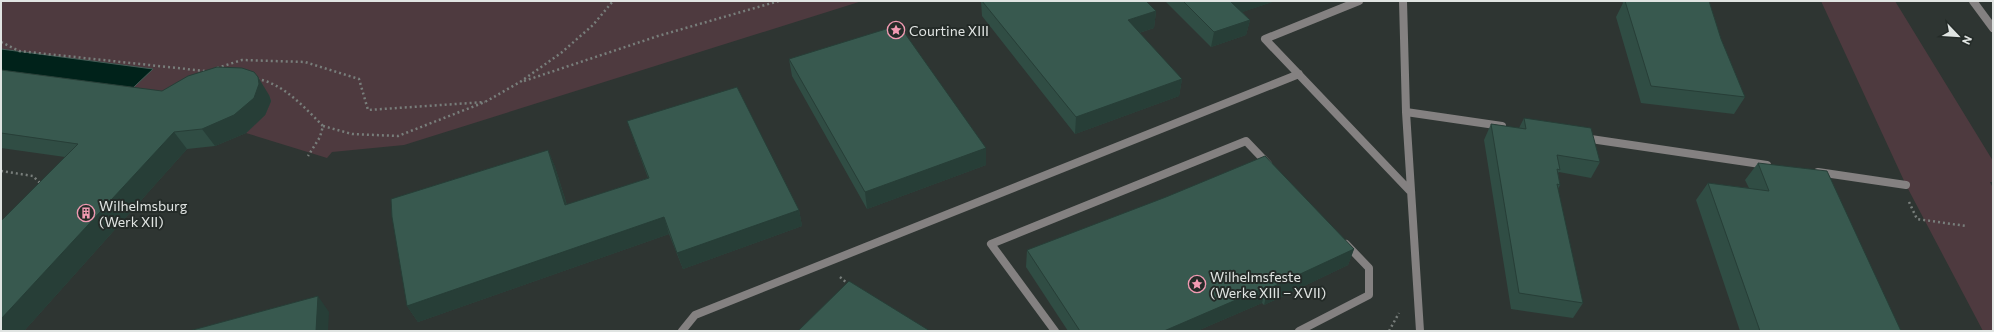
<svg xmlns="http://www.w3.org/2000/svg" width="1994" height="332" viewBox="0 0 1994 332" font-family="Commissioner,sans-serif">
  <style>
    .green { fill: #4e3a3f }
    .water { fill: #00221a; stroke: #435c56 }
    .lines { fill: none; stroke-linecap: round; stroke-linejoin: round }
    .path { stroke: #787e7b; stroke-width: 2.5; stroke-dasharray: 2 3; stroke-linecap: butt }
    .lane { stroke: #848181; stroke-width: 8 }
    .wall { fill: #304d44 }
    .shaded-wall { fill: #273e37 }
    .building { fill: #38594f; stroke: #273e37 }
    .labels { text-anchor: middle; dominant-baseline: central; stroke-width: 4; stroke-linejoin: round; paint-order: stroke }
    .poi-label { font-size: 14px; fill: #e0e4e2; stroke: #242b28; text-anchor: start }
  </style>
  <rect width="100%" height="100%" fill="#2e3532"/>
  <!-- green -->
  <path class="green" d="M1 1H862L404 145 332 152 327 158 246 133 265 115 271 101 1 85Z
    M1821 1H1895L1993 161V182H1990L1993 188V331H1983L1906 185Z"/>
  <!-- water -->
  <path class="water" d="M1 49 153 69 118 102 1 86Z"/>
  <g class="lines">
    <!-- path -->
    <path class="path" d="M1 42 19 51 205 71
      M217 68 242 60 305 62 359 79 368 110 485 102
      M257 79C283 83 305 108 323 126L320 137 308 156
      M524 81 658 36 779 1
      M323 126 352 134 398 136 485 102 520 82 561 53 593 25 613 1
      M1 171 33 176 41 184
      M1909 202 1917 219 1966 226
      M840 277 848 284
      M1389 331 1399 313"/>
    <!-- lane -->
    <path class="lane" d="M1359 1 1265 39 1411 192
      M1403 1 1406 112 1420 331
      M1973 1 1993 28
      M1406 112 1502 126
      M1584 138 1767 165
      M1818 172 1906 185
      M682 331 695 315 1299 74
      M1055 331 991 244 1246 141 1268 164
      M1299 331 1369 295V268L1346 244"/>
  </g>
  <!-- wall -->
  <path class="wall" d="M981 1H1146L1156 11 1154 28 1139 33 1182 79 1179 96 1075 134 982 16Z
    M1167 1H1275L1242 12 1250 20 1246 35 1211 47 1166 2Z
    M1622 1H1709L1721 39 1745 97 1734 114 1641 103 1616 17 1623 3Z
    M789 59 986 165 867 209 792 76Z
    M1 70 162 91 269 95 271 101 265 115 246 133 215 146 187 149 24 331H1L65 157 1 148Z
    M1524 118 1600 162 1591 178 1559 172 1558 173 1560 185 1558 189 1583 303 1573 318 1511 309 1484 140 1491 124 1519 128Z
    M627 121 799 210 802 226 683 269 669 234 418 322 407 306 548 150 555 167 567 205 648 178Z
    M1758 163 1901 331H1740L1696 200 1708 183 1749 188 1745 180Z
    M1354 249 1348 265 1264 305 1262 303 1197 331H1068L1026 267 1027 250Z"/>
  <!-- shaded-wall -->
  <path class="shaded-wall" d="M1233 1H1275L1228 17 1231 2Z
    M1156 11 1154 28 1126 37 1128 20Z
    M1250 20 1246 35 1211 47 1214 32Z
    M258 77 269 95 271 101 265 115 246 133 215 146 202 129Z
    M1182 79 1179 96 1075 134 1076 117Z
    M174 132 187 149 24 331H1V319Z
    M986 148V165L867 209 865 192Z
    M548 150 555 167 572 222 565 205Z
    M799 210 802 226 683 269 677 253Z
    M664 217 669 234 418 322 407 306Z
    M1354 249 1348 265 1264 305 1268 289Z
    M1266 287 1262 303 1197 331H1164Z
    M318 296 329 312 328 331H316Z"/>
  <!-- building -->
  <path class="building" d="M982 1H1146L1156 11 1128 20 1182 79 1076 117Z
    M1183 1H1233L1231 2 1250 20 1214 32Z
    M1625 1H1709L1721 39 1745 97 1651 86Z
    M899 25 986 148 865 192 789 59Z
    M217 67 242 68 254 72 258 77 259 84 254 98 234 115 202 129 174 132 1 319V221L78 144 1 133V70L162 91 188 76Z
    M737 87 799 210 677 253 664 217 407 306 392 217 391 199 548 150 565 205 649 178 627 121Z
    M1524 118 1591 128 1600 162 1557 155 1560 170 1557 169 1560 185 1557 184 1583 303 1519 293 1491 124 1526 129Z
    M1265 156 1354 249 1268 289 1266 287 1164 331H1080L1027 250 1166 197Z
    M1758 163 1827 171 1901 331H1760L1708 183 1769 191Z
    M849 281 930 331H798Z
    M318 296 316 331H189Z"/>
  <!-- icons -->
  <defs>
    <symbol id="sight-ring" viewBox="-11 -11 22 22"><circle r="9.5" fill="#242b28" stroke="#f19ab2" stroke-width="1.5"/><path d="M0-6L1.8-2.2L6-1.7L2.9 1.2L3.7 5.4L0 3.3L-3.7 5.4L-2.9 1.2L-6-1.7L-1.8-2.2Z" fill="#f19ab2"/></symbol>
    <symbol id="building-ring" viewBox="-11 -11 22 22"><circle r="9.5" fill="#242b28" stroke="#f19ab2" stroke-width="1.5"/><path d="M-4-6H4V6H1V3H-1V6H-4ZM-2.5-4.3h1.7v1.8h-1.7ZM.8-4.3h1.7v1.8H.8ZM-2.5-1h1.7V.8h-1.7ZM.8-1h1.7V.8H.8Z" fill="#f19ab2"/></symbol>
  </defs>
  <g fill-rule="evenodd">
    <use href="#sight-ring" x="886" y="20" width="20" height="20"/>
    <use href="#building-ring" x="76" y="203" width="20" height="20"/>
    <use href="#sight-ring" x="1187" y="274" width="20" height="20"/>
  </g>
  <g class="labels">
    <!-- poi labels -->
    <g class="poi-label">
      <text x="909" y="30">Courtine XIII</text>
      <text x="99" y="205">Wilhelmsburg<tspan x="99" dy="16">(Werk XII)</tspan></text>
      <text x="1210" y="276">Wilhelmsfeste<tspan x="1210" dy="16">(Werke XIII – XVII)</tspan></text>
    </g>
  </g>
  <!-- border -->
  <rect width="1994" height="332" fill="none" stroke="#e0e4e2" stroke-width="4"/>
  <!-- north arrow -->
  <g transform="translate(1958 36) rotate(115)" stroke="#242b28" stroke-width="3" paint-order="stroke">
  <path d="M0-3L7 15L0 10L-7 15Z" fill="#e0e4e2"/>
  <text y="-6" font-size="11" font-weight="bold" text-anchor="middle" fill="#e0e4e2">N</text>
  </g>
</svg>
